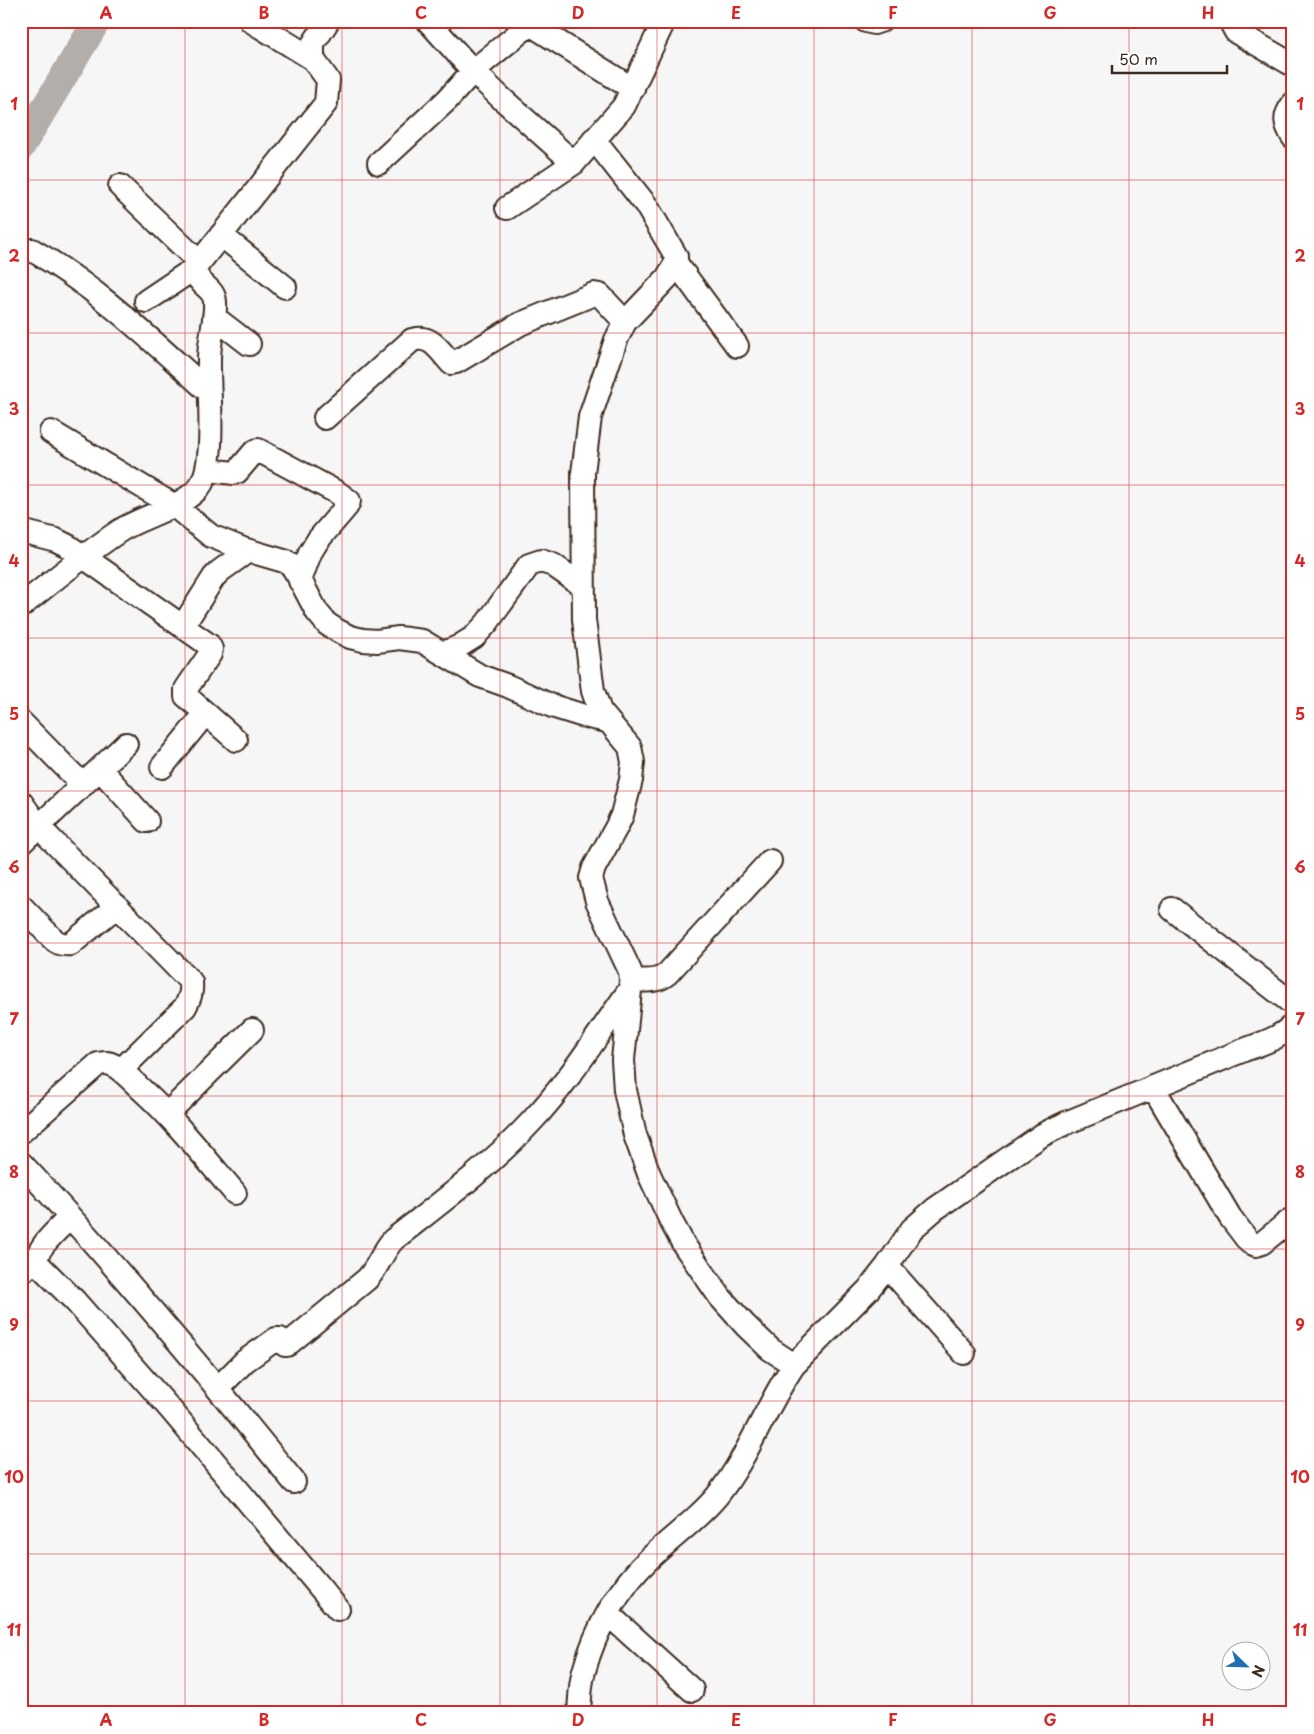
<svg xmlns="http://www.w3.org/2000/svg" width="1314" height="1734" viewBox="0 0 1314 1734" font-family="'Playpen Sans',sans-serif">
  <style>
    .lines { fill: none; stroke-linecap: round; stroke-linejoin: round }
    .river { stroke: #b4aeaa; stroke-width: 28 }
    .minor-casing { stroke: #3b2a1e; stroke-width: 26 }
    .minor { stroke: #fff; stroke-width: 22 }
    .grid { fill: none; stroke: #d62828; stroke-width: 1; stroke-opacity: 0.55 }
    .neatline { fill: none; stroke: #d62828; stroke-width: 2 }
    .grid-label { font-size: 16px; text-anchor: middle; font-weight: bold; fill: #d62828 }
  </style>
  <rect width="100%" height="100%" fill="#f7f6f6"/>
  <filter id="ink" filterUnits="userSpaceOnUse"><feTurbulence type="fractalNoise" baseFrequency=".02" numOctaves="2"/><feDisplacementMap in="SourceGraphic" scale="10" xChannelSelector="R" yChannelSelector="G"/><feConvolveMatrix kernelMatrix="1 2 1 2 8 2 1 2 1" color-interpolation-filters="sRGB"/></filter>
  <g filter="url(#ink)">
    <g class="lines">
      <!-- river -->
      <path class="river" d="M21 147 97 21"/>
      <defs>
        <path id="minor" d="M251 21 313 59
          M428 21 473 71 500 97 574 163
          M533 21 530 24 633 89
          M866 21 874 23 880 21
          M1230 21 1236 32 1293 65
          M1293 104C1283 117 1285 124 1293 137
          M594 139 646 205 676 256V263L667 278 625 322 616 340 590 417 583 473 584 620 593 691 600 711 630 747 633 762 631 780 622 815 617 826 594 868 591 878 597 901 630 971 631 980 623 1060 625 1090 635 1135 649 1174 672 1223 684 1245 720 1297 745 1325 770 1349 794 1365
          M379 163 447 100 473 71 530 24
          M120 186 199 262
          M507 208 574 163 624 106 664 21
          M221 235 285 287
          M32 250C98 288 153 342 209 392
          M676 263 737 346
          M146 301 195 268
          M214 317 249 344
          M325 418 412 340C431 334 439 350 451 363L456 362 520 324 594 294 600 295 625 322
          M51 432 173 505 211 536 243 549 284 561 291 565 297 574 317 612 327 624 338 631 350 637 363 640 377 641 399 638 422 641 480 676 508 686 552 706 584 716 607 721
          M208 470 234 473 237 472 254 452 258 450 338 493 349 501 347 506 318 540 310 553 300 581
          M21 531 56 540 68 546 209 645 211 649 210 654 186 689V696L236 740
          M21 606C54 580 86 553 121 530 143 516 186 506 200 486 217 462 208 390 209 359 209 340 216 321 215 302 214 286 197 287 195 268L326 103 328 80 313 59V44L328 21
          M183 626 214 577 220 571 248 551
          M443 653 458 647 474 637 487 623 529 565 541 561 553 565 583 586
          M21 722 83 785
          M162 767 205 714
          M100 769 147 821
          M21 802 39 827 191 982C192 992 190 998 185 1007L121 1070
          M21 843 126 744
          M21 906 52 938C58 944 63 945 71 944L117 906
          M1172 909 1293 1004
          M631 980C645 980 656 983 667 974L770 861
          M1153 1087 1230 1217 1249 1242 1256 1245 1262 1243 1293 1218
          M167 1114 252 1030
          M21 1132 98 1064C104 1063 108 1062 113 1065 124 1071 133 1082 142 1090 176 1121 205 1158 235 1193
          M21 1163C117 1266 206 1373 294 1482
          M70 1217C61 1227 34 1249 37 1263L75 1301 171 1410 338 1609
          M887 1266 964 1353
          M21 1273 36 1259
          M218 1388 245 1361 276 1339H280L285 1345H287L367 1279C378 1268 382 1252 393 1240 440 1203 489 1167 530 1123 567 1084 597 1036 628 992
          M608 1614 692 1690
          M579 1713C580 1699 580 1684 584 1671 595 1630 619 1587 650 1558 672 1537 698 1519 717 1496 749 1456 765 1407 794 1365L868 1290 887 1266 912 1229 935 1209 1042 1135 1066 1123 1244 1050C1261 1044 1280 1038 1293 1025"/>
      </defs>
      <!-- minor casing -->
      <use href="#minor" class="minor-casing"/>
      <!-- minor -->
      <use href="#minor" class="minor"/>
    </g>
  </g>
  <!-- grid -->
  <path class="grid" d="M185 21V1713M342 21V1713M500 21V1713M657 21V1713M814 21V1713M972 21V1713M1129 21V1713M21 180H1293M21 333H1293M21 485H1293M21 638H1293M21 791H1293M21 943H1293M21 1096H1293M21 1249H1293M21 1401H1293M21 1554H1293"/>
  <!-- margin -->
  <rect width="1314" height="1734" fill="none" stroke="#fff" stroke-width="55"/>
  <!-- north arrow -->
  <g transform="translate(1246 1666) rotate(113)"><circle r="24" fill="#ffffff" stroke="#b1aaa5"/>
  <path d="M0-4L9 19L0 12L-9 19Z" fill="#1f6fb2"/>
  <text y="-8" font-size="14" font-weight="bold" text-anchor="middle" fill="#3b2a1e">N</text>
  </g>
  <!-- scale -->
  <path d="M1112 65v8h115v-8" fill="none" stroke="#3b2a1e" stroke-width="2.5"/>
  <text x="1119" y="65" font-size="15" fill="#3b2a1e" stroke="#ffffff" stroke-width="4" paint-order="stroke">50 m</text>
  <rect x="28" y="28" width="1258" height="1678" class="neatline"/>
  <g class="grid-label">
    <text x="106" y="19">A</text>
    <text x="264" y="19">B</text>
    <text x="421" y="19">C</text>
    <text x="578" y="19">D</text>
    <text x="736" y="19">E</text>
    <text x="893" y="19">F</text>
    <text x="1050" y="19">G</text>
    <text x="1208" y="19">H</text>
    <text x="14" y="110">1</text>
    <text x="1300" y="110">1</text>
    <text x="14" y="262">2</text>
    <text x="1300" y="262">2</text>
    <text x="14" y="415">3</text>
    <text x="1300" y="415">3</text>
    <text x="14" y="567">4</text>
    <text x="1300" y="567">4</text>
    <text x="14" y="720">5</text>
    <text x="1300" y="720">5</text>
    <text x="14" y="873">6</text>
    <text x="1300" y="873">6</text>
    <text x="14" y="1025">7</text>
    <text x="1300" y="1025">7</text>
    <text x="14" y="1178">8</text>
    <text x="1300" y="1178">8</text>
    <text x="14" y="1331">9</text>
    <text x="1300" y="1331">9</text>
    <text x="14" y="1483">10</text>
    <text x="1300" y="1483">10</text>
    <text x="14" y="1636">11</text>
    <text x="1300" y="1636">11</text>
    <text x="106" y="1726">A</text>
    <text x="264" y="1726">B</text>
    <text x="421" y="1726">C</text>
    <text x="578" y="1726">D</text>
    <text x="736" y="1726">E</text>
    <text x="893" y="1726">F</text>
    <text x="1050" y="1726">G</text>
    <text x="1208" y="1726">H</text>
  </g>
</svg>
